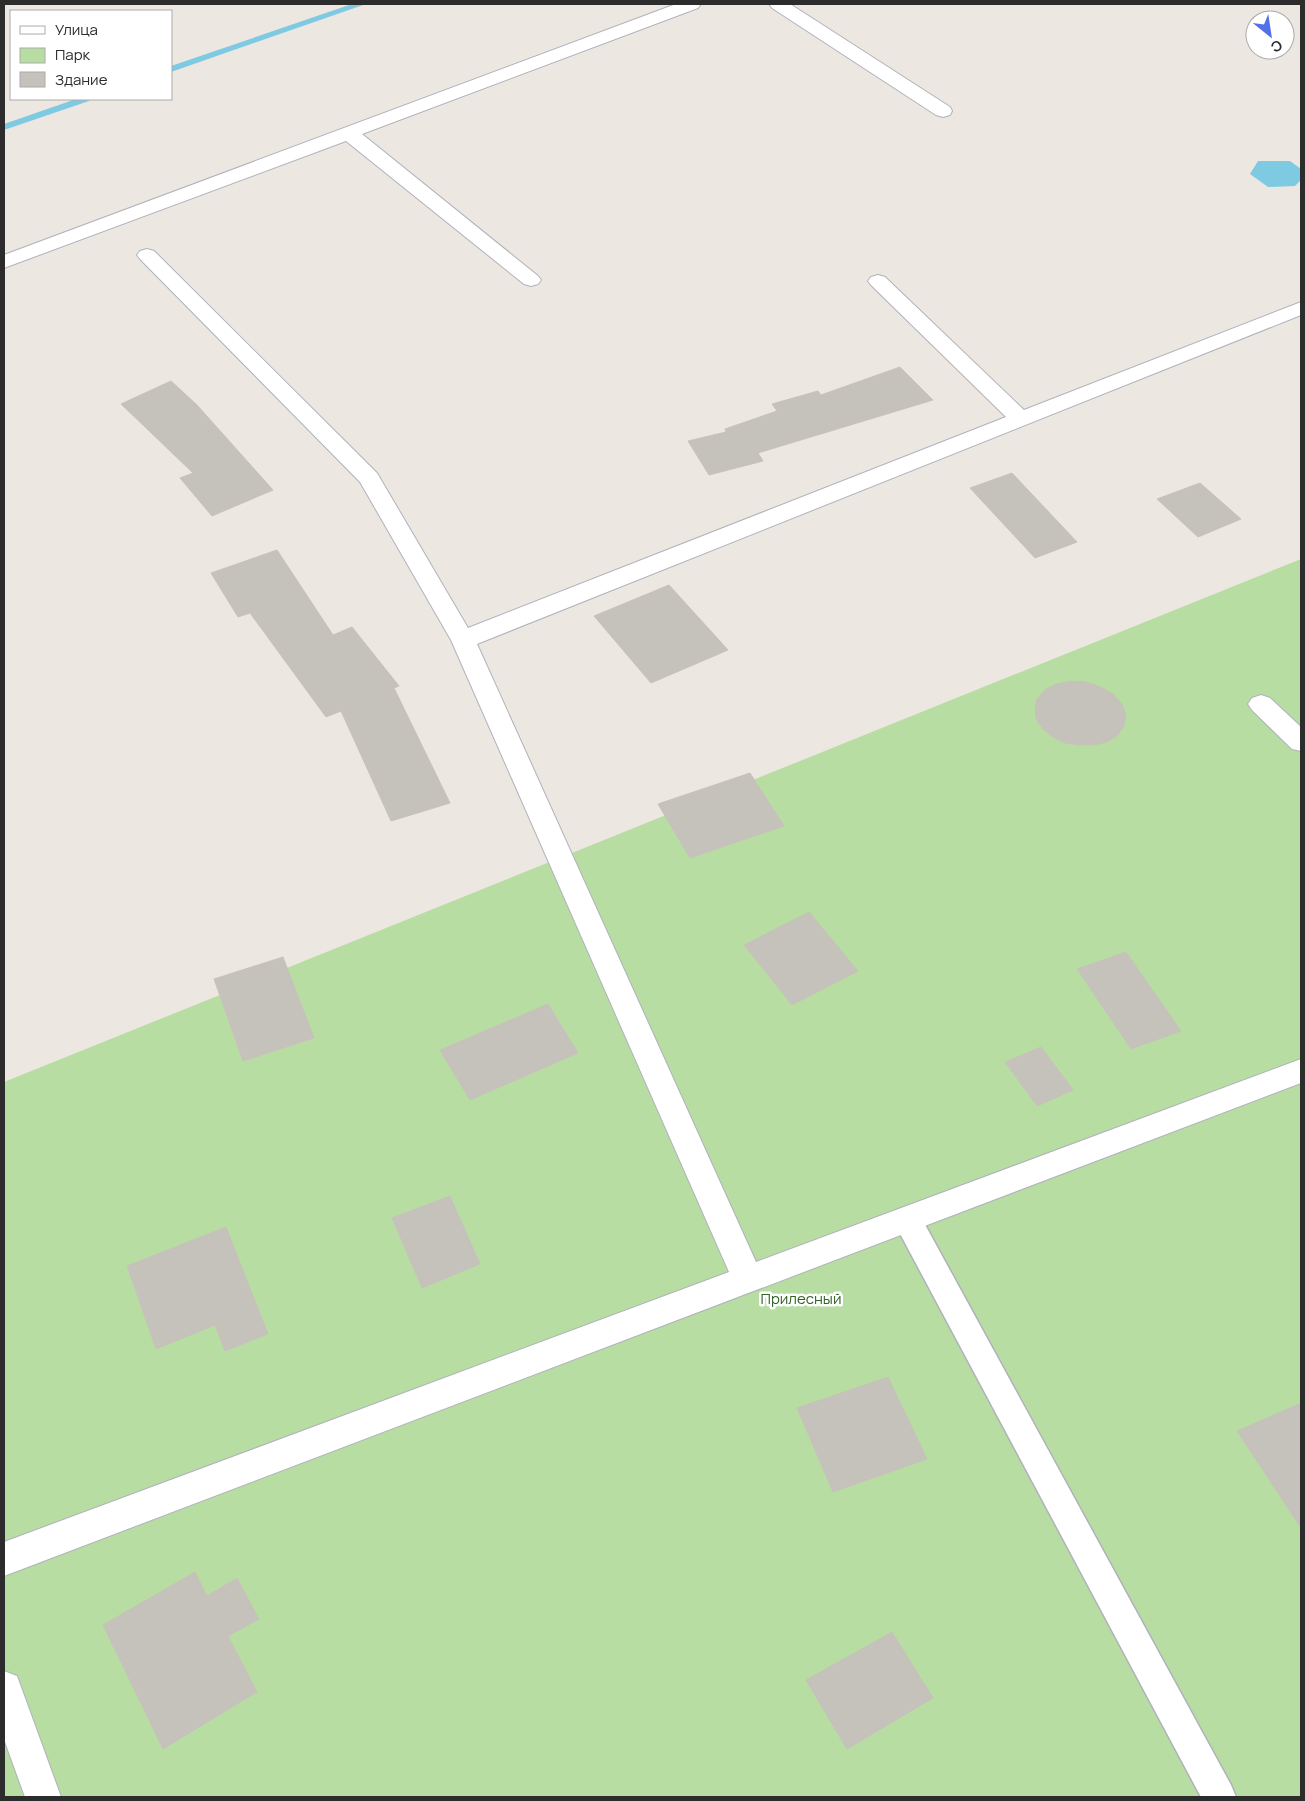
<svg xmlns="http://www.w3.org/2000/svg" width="1305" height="1801" viewBox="0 0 1305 1801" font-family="Manrope,sans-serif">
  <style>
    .green { fill: #b8dda3 }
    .water { fill: #7fcae3 }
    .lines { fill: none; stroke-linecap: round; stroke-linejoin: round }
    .stream { fill: #7fcae3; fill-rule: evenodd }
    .building { fill: #c5c1bb; stroke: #c8c2ba }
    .service-casing { stroke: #b0b2bb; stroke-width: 3 }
    .minor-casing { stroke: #b0b2bb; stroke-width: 2 }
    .service { fill: #fff; fill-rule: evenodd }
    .minor { fill: #fff; fill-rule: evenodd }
    .labels { text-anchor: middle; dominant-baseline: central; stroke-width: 5; stroke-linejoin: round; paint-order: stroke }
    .park-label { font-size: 15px; fill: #316323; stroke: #fff }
  </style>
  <rect width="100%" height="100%" fill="#ece7e0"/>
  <!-- green -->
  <path class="green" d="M1301 559V1797H4V1082Z"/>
  <!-- water -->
  <path class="water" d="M1258 161H1290L1301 169V180L1295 186 1268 187 1250 174Z"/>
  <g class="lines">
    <!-- stream -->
    <path class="stream" d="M352 4H366L171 72V66Z
      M76 99H90L89 101 4 130V124Z"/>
  </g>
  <!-- building -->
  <path class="building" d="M900 367 933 400 758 453 763 461 709 475 688 441 726 432 725 429 777 411 772 404 818 391 821 395Z
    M171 381 197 405 273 490 212 516 180 478 193 473 121 404Z
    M1012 473 1077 542 1035 558 970 488Z
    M1200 483 1241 519 1198 537 1157 499Z
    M277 550 333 635 352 627 399 686 394 688 450 803 391 821 341 711 326 717 250 613 238 617 211 573Z
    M669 585 728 650 651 683 594 616Z
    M1071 681 1086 682 1101 687 1113 694 1122 704 1126 715 1124 726 1117 736 1107 742 1094 745H1080L1065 743 1053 737 1043 729 1036 719 1035 709 1037 699 1045 690 1056 684Z
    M750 773 784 826 690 858 658 804Z
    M809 912 858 971 792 1005 744 945Z
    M1126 952 1181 1031 1131 1049 1077 969Z
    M283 957 314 1038 243 1061 214 979Z
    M548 1004 578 1053 470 1100 440 1050Z
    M1041 1047 1073 1090 1037 1106 1005 1062Z
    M450 1196 480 1264 422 1288 392 1218Z
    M226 1227 268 1334 225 1351 215 1325 156 1349 127 1266Z
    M888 1377 927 1459 833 1492 797 1408Z
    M1301 1403V1528L1237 1431Z
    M195 1572 207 1596 237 1578 259 1619 228 1636 257 1692 163 1749 103 1625Z
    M892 1632 933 1698 847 1749 806 1680Z"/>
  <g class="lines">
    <defs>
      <path id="service" d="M907 1207 917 1210 1231 1785 1236 1797H1201L897 1228 893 1219 897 1210Z"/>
      <path id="minor" d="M676 4H701L698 8 362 134 538 276 541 280 538 284 531 286 524 284 346 141 4 268V255Z
        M769 4H790L950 107 952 111 950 115 943 117 936 115 772 8Z
        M147 249 154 251 377 473 468 628 1006 417 871 285 868 281 871 277 878 275 885 277 1024 410 1301 302V315L477 644 756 1262 1301 1059V1083L4 1576V1542L729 1272 451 640 360 482 140 259 137 255 140 251Z
        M1261 695 1270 698 1301 727V751L1292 749 1252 710 1248 704 1252 698Z
        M4 1671 17 1676 61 1797H25L4 1739Z"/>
    </defs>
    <!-- service casing -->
    <use href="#service" class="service-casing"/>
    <!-- minor casing -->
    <use href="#minor" class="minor-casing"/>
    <!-- service -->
    <use href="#service" class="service"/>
    <!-- minor -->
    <use href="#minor" class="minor"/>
  </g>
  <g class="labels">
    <!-- park labels -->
    <g class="park-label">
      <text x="801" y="1298">Прилесный</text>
    </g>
  </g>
  <!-- border -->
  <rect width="1305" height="1801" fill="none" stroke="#2c2c2c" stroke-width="10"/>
  <!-- legend -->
  <rect x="10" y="10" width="162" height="90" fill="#ffffff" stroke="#ababab"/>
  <rect x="20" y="26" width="25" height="8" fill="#ffffff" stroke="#ababab"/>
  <text x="55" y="35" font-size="15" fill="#2c2c2c">Улица</text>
  <rect x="20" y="48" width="25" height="15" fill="#b8dda3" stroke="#ababab"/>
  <text x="55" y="60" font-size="15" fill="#2c2c2c">Парк</text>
  <rect x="20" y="72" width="25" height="15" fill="#c5c1bb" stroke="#ababab"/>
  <text x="55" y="85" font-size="15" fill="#2c2c2c">Здание</text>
  <!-- north arrow -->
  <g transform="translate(1270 35) rotate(150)"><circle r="24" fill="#ffffff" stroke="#ababab"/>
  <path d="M0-4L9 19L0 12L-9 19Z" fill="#5271e7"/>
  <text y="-8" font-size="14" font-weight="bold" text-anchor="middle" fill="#2c2c2c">С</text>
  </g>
</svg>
